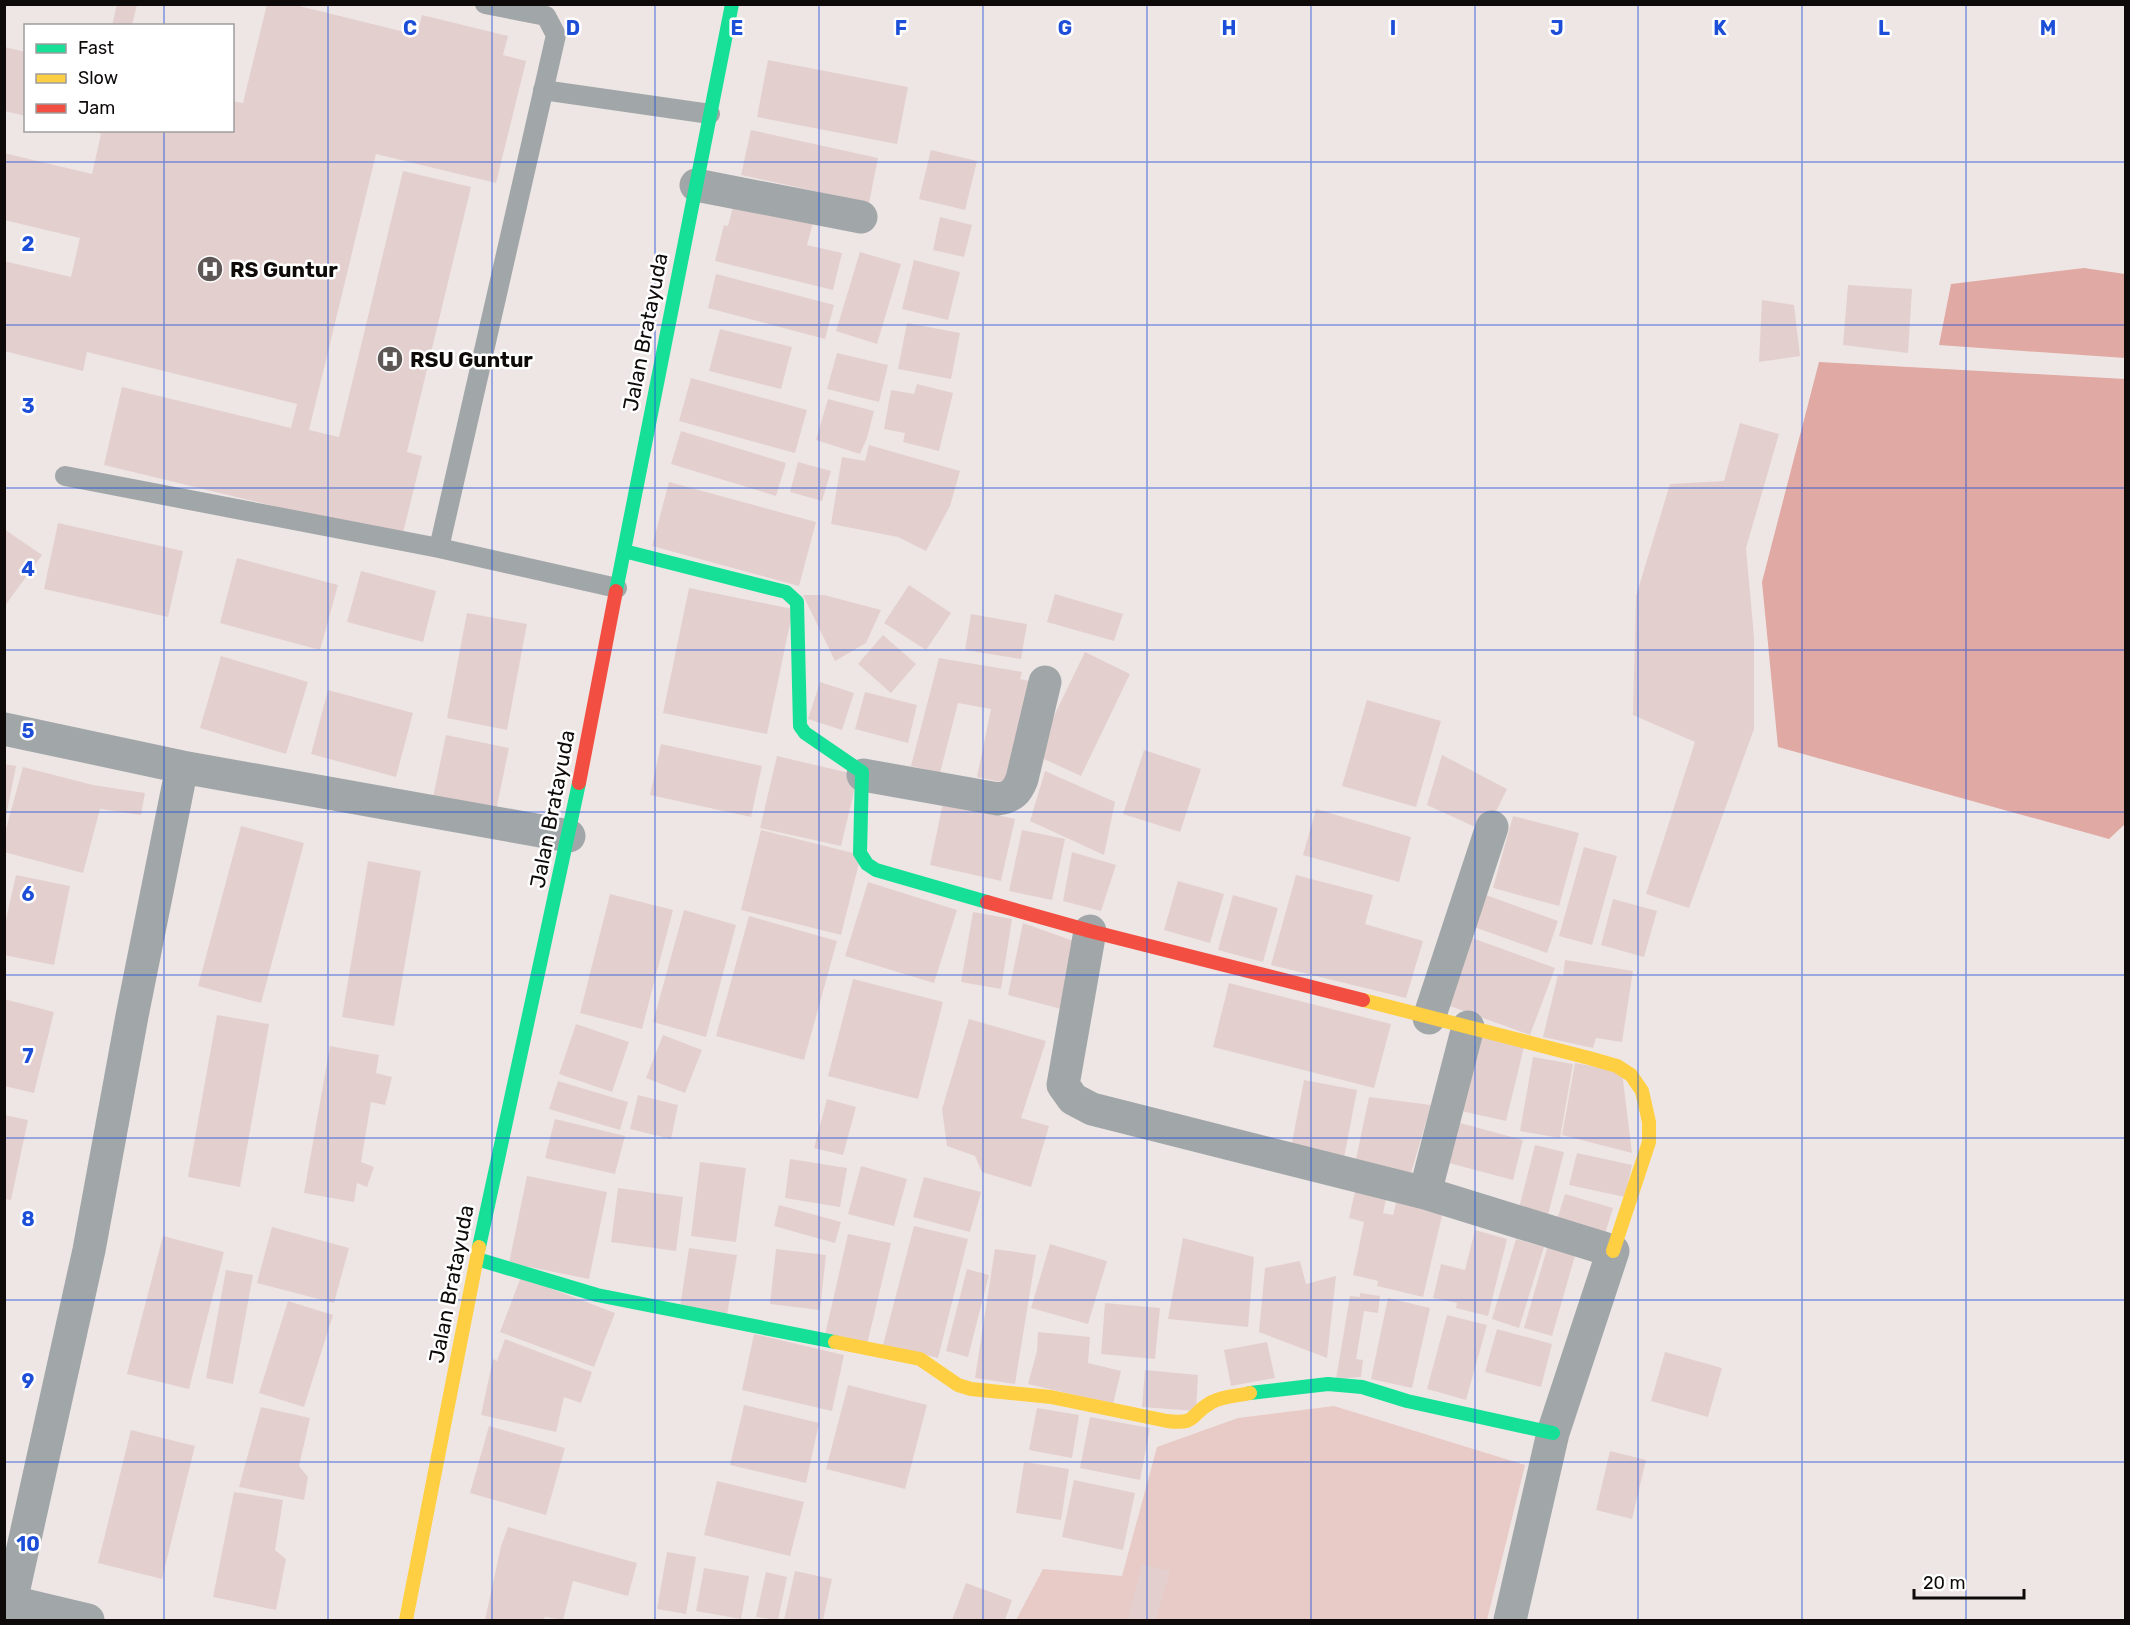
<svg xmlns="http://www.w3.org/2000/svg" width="2130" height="1625" viewBox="0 0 2130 1625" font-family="Rubik,sans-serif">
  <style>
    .green { fill: #e8cac6 }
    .water { fill: #e0a9a3 }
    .building { fill: #e3d0ce }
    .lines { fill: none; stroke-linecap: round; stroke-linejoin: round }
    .lane { stroke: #a1a7a9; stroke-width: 20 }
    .street { stroke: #a1a7a9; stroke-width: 33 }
    .fast { stroke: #16e098; stroke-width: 14 }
    .slow { stroke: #ffcf43; stroke-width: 14 }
    .jam { stroke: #f24e42; stroke-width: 14 }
    .grid { fill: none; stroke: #1d4ed8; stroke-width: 1.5; stroke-opacity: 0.55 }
    .labels { text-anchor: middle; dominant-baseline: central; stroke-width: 5; stroke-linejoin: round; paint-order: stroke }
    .poi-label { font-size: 21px; font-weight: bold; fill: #0f0a0a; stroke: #fff; text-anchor: start }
    .street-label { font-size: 21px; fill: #0f0a0a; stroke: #fff }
    .grid-label { font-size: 20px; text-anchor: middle; font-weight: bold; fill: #1d4ed8; stroke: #fff; stroke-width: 5; stroke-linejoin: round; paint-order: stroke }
  </style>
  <rect width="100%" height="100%" fill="#eee6e4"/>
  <!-- green -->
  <path class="green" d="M1334 1406 1525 1465 1487 1620H1016L1043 1569 1122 1576 1157 1447 1238 1418Z"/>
  <!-- water -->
  <path class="water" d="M2084 268 2125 274V358L1939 345 1951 284Z
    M1819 362 2125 379 2126 823 2109 839 1778 747 1762 582Z"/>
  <!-- building -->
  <path class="building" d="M117 4H137L132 26H112Z
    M267 4H291L417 35 422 15 508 36 503 55 526 61 496 183 376 154 309 430 339 437 403 171 471 187 407 452 422 456 402 537 104 465 122 387 291 428 297 404 87 352 83 371 4 351V261L71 277 80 238 4 220V153L92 174 101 134 90 130H232V101L243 103Z
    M4 47 26 52V116L4 111Z
    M768 60 908 87 897 144 757 117Z
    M751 130 878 158 869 203 741 175Z
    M931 150 977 161 965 210 919 199Z
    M734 203 813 223 807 245 842 253 833 290 715 261 724 225 728 226Z
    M940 217 972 225 964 257 933 250Z
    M860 252 901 264 877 344 836 331Z
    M914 260 960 272 948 320 902 309Z
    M716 274 834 305 825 339 708 308Z
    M1848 285 1912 289 1908 353 1843 345Z
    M1762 300 1794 305 1800 356 1759 362Z
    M907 323 960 333 951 379 898 369Z
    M720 329 792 347 781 389 709 371Z
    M837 353 888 365 879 402 827 389Z
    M691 378 807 410 795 453 679 421Z
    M917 384 953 393 939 451 903 442 905 433 884 429 891 390 914 394Z
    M828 399 874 411 867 438 860 454 816 440Z
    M1740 423 1779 434 1746 548 1754 637V729L1689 908 1646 894 1695 742 1633 715 1636 596 1670 484 1724 481Z
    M681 431 786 463 776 496 671 464Z
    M869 445 960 471 950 506 926 551 898 537 831 524 842 457 865 461Z
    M798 462 831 471 822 501 790 492Z
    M669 482 816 522 799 586 652 546Z
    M58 523 183 551 168 617 44 589Z
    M4 529 42 555 4 607Z
    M237 558 338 585 320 650 220 623Z
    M361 571 436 591 423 642 347 622Z
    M909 585 951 613 926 650 884 623Z
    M689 588 793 609 767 734 663 713Z
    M1055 594 1123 614 1114 641 1047 622Z
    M803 595H824L881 610 866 643 835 661Z
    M467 613 527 624 507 730 447 718Z
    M971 614 1027 624 1021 659 965 650Z
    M883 635 916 664 891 693 858 664Z
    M1085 652 1130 674 1081 776 1035 755Z
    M221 656 308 682 286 754 200 728Z
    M939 658 1022 672 1020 679 1034 682 1014 785 977 777 991 709 958 703 940 773 911 766Z
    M820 682 854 693 842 730 808 719Z
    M328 690 413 713 396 777 311 754Z
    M865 692 917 705 908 743 855 729Z
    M1367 700 1441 721 1416 807 1342 786Z
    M446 735 509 748 495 815 432 802Z
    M661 744 762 766 751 817 650 795Z
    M1144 750 1201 769 1180 832 1123 814Z
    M1442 755 1507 789 1486 832 1427 805Z
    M777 756 858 775 841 846 760 828Z
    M4 764 16 766 6 817H4Z
    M23 767 93 785 145 793 141 815 100 809 83 873 4 852V836Z
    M1045 771 1115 802 1104 855 1030 821Z
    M943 803 1015 819 1001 881 930 865Z
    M1316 809 1411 837 1399 882 1303 855Z
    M1513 816 1579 833 1559 906 1493 888Z
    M241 826 304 843 261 1003 198 986Z
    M761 830 861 855 841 935 741 910Z
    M1022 830 1065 839 1052 900 1009 891Z
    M1584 847 1617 856 1592 945 1559 936Z
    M1072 852 1116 865 1101 911 1063 901Z
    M368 861 421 871 394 1026 342 1017Z
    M16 875 70 886 54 965 4 955V928Z
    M1296 875 1373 895 1365 924 1423 941 1406 998 1271 965Z
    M1178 881 1224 894 1210 943 1164 930Z
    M868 882 957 910 934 983 845 956Z
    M610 894 673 910 642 1029 580 1013Z
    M1483 894 1558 921 1547 953 1471 926Z
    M1233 895 1278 908 1263 962 1218 950Z
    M1613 899 1657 911 1644 957 1601 945Z
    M684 910 736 925 706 1037 653 1022Z
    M973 912 1012 919 1001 989 961 982Z
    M749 916 837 941 804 1060 716 1036Z
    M1023 923 1082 944 1061 1009 1008 995Z
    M1472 938 1555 968 1530 1035 1447 1005Z
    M1565 960 1633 971 1622 1042 1596 1038 1593 1048 1543 1037 1558 975 1563 976Z
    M853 979 943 1002 918 1099 828 1076Z
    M1229 983 1391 1024 1374 1088 1213 1047Z
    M4 999 54 1012 34 1093 4 1086Z
    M217 1015 269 1024 240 1187 188 1177Z
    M969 1019 1046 1041 1021 1118 1049 1126 1031 1187 982 1172 975 1156 947 1146 942 1109Z
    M576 1024 629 1042 612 1092 559 1074Z
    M663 1035 702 1050 685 1093 646 1078Z
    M1480 1037 1524 1047 1506 1121 1461 1111Z
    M330 1046 379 1055 376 1073 392 1077 385 1105 371 1102 361 1162 374 1167 367 1187 357 1183 354 1202 304 1193Z
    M1533 1057 1573 1064 1560 1138 1520 1131Z
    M1575 1063 1622 1072 1632 1153 1562 1135Z
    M1304 1080 1357 1090 1344 1158 1291 1148Z
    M558 1081 628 1102 620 1130 549 1109Z
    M638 1095 678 1105 671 1139 630 1129Z
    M1369 1097 1431 1105 1411 1173 1356 1159Z
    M827 1099 856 1107 843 1155 814 1148Z
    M5 1115 28 1120 11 1200 5 1199Z
    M555 1119 625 1136 615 1174 545 1158Z
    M1460 1123 1523 1140 1513 1180 1449 1163Z
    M1535 1145 1564 1152 1547 1219 1518 1212Z
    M1577 1153 1632 1165 1625 1197 1569 1185Z
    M790 1159 847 1168 840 1207 785 1198Z
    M700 1162 746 1168 736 1242 691 1236Z
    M861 1166 907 1179 894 1226 848 1214Z
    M527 1176 607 1192 589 1279 509 1263Z
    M924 1177 981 1192 970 1232 913 1217Z
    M1357 1183 1388 1190 1383 1213 1393 1215 1399 1192 1445 1203 1423 1297 1377 1286 1378 1281 1353 1275 1364 1222 1349 1218Z
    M618 1188 683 1197 676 1251 611 1242Z
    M1565 1194 1613 1208 1604 1237 1556 1223Z
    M779 1205 841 1222 835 1243 774 1226Z
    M914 1226 968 1239 938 1358 883 1345Z
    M272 1227 349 1248 334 1303 257 1283Z
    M1475 1230 1507 1239 1488 1316 1456 1308 1457 1303 1433 1298 1441 1264 1465 1270Z
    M848 1234 891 1243 867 1345 825 1335Z
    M163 1236 224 1252 189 1389 127 1374Z
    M1183 1238 1254 1257 1248 1327 1168 1319Z
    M1516 1239 1544 1247 1519 1328 1492 1319Z
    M1050 1244 1107 1261 1088 1324 1031 1308Z
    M1548 1245 1576 1252 1552 1336 1524 1328Z
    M689 1248 737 1255 727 1315 680 1307Z
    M776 1249 826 1255 820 1310 770 1304Z
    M995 1249 1036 1255 1015 1384 975 1378Z
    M1300 1261 1306 1284 1336 1276 1327 1358 1259 1332 1265 1268Z
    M967 1269 989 1275 968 1357 946 1351Z
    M226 1270 253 1275 233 1384 206 1378Z
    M521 1277 615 1313 594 1367 500 1332Z
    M1360 1293 1380 1296 1378 1313 1364 1311 1356 1359 1363 1360 1361 1377 1336 1379 1350 1296 1360 1297Z
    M1388 1298 1430 1308 1412 1388 1371 1379Z
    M288 1301 333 1315 304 1407 259 1393Z
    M1105 1303 1160 1308 1155 1359 1101 1354Z
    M1447 1315 1487 1325 1466 1400 1427 1389Z
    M1497 1329 1552 1344 1541 1387 1485 1372Z
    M1038 1332 1090 1337 1088 1363 1121 1371 1113 1404 1028 1384 1037 1351Z
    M754 1334 844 1355 832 1411 742 1390Z
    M505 1339 592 1372 581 1403 564 1397 556 1432 481 1415 493 1359 497 1361Z
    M1267 1342 1275 1378 1231 1386 1224 1350Z
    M1665 1352 1722 1368 1708 1417 1651 1401Z
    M1145 1370 1198 1375 1196 1411 1142 1407Z
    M848 1385 927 1405 905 1489 826 1469Z
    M744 1405 819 1423 806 1483 730 1465Z
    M261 1407 310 1418 299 1466 308 1477 304 1500 239 1487Z
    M1037 1408 1079 1415 1072 1458 1029 1450Z
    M1090 1417 1150 1428 1140 1480 1080 1468Z
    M489 1426 565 1448 546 1515 470 1493Z
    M131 1430 195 1446 162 1579 98 1563Z
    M1610 1451 1646 1460 1632 1519 1596 1510Z
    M1024 1462 1069 1469 1061 1520 1016 1513Z
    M1074 1480 1135 1493 1123 1550 1062 1537Z
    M717 1481 804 1502 790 1556 704 1535Z
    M234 1492 283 1500 275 1550 286 1559 276 1610 213 1597Z
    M508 1527 637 1563 628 1596 573 1581 563 1620 545 1617 544 1620H485L501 1546Z
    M667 1552 696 1557 686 1614 657 1609Z
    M1142 1564 1170 1571 1156 1620H1135L1128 1618Z
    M704 1568 749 1576 741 1619 696 1611Z
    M795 1571 832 1579 823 1620H784Z
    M766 1572 787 1577 778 1620 756 1617Z
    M966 1583 1012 1600 1005 1620H952Z"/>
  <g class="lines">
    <!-- lane -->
    <path class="lane" d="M543 90 710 114
      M65 476 439 548 617 588
      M439 548 556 35 546 16 485 4"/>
    <!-- street -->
    <path class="street" d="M696 185 861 217
      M4 729 182 767 569 836
      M863 775 998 799C1012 797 1017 792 1022 779L1045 682
      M1090 931 1063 1085 1073 1099 1092 1109 1425 1193 1468 1027
      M1429 1018 1492 827
      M1425 1193 1613 1251 1553 1433 1510 1620
      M4 1600 88 1620
      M7 1620 89 1250 132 1016 182 767"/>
    <!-- fast -->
    <path class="fast" d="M624 551 786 592 797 602 800 726 805 733 862 772 860 853 867 864 876 870 987 902
      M616 591 732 4
      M479 1247 579 783
      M477 1259 597 1295 835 1342
      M1250 1393 1328 1384 1362 1387 1407 1401 1553 1433"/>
    <!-- slow -->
    <path class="slow" d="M1363 1000 1589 1058 1617 1066 1631 1075 1642 1091 1649 1122V1142L1613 1251
      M835 1342 920 1359 958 1385 971 1389 1051 1397 1167 1421C1199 1425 1189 1414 1212 1402 1223 1396 1238 1396 1250 1393
      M406 1620 479 1247"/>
    <!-- jam -->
    <path class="jam" d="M579 783 616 591
      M987 902 1090 931 1363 1000"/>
  </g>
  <!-- grid -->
  <path class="grid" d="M164 4V26M328 4V1620M492 4V1620M655 4V1620M819 4V1620M983 4V1620M1147 4V1620M1311 4V1620M1475 4V1620M1638 4V1620M1802 4V1620M1966 4V1620M164 130V1620M4 162H2126M4 325H2126M4 488H2126M4 650H2126M4 812H2126M4 975H2126M4 1138H2126M4 1300H2126M4 1462H2126"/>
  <!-- icons -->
  <defs>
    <symbol id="hospital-disc" viewBox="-11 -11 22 22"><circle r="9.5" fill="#5d5756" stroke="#fff"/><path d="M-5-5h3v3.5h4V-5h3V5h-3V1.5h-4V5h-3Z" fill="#fff"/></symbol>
  </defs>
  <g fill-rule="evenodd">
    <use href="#hospital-disc" x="195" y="254" width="30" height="30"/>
    <use href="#hospital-disc" x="375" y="344" width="30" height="30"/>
  </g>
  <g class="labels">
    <!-- poi labels -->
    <g class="poi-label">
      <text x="230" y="269">RS Guntur</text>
      <text x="410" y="359">RSU Guntur</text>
    </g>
    <!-- street labels -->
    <g class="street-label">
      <text transform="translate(645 332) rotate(-79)">Jalan Bratayuda</text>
      <text transform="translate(552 809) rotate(-79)">Jalan Bratayuda</text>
      <text transform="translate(451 1284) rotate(-79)">Jalan Bratayuda</text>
    </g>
  </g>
  <g class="grid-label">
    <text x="410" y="35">C</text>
    <text x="573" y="35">D</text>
    <text x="737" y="35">E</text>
    <text x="901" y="35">F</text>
    <text x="1065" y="35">G</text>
    <text x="1229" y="35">H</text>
    <text x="1393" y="35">I</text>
    <text x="1557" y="35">J</text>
    <text x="1720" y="35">K</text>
    <text x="1884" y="35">L</text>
    <text x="2048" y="35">M</text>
    <text x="28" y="251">2</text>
    <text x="28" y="413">3</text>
    <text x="28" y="576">4</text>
    <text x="28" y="738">5</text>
    <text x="28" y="901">6</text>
    <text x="28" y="1063">7</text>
    <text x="28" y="1226">8</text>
    <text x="28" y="1388">9</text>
    <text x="28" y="1551">10</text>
  </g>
  <!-- border -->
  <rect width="2130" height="1625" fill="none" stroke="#0f0a0a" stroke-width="12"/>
  <!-- legend -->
  <rect x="24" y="24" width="210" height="108" fill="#ffffff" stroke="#9f9d9d" stroke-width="1.5"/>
  <rect x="36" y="44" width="30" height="9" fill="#16e098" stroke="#9f9d9d" stroke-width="1.5"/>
  <text x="78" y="54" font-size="18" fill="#0f0a0a">Fast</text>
  <rect x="36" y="74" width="30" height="9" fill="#ffcf43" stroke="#9f9d9d" stroke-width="1.5"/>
  <text x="78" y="84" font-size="18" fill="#0f0a0a">Slow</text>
  <rect x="36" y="104" width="30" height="9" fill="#f24e42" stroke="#9f9d9d" stroke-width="1.5"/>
  <text x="78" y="114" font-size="18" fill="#0f0a0a">Jam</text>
  <!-- scale -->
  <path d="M1914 1589v9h110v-9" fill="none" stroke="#0f0a0a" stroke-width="3"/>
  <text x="1923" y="1589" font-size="18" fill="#0f0a0a" stroke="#ffffff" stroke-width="4.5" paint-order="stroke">20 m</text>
</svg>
